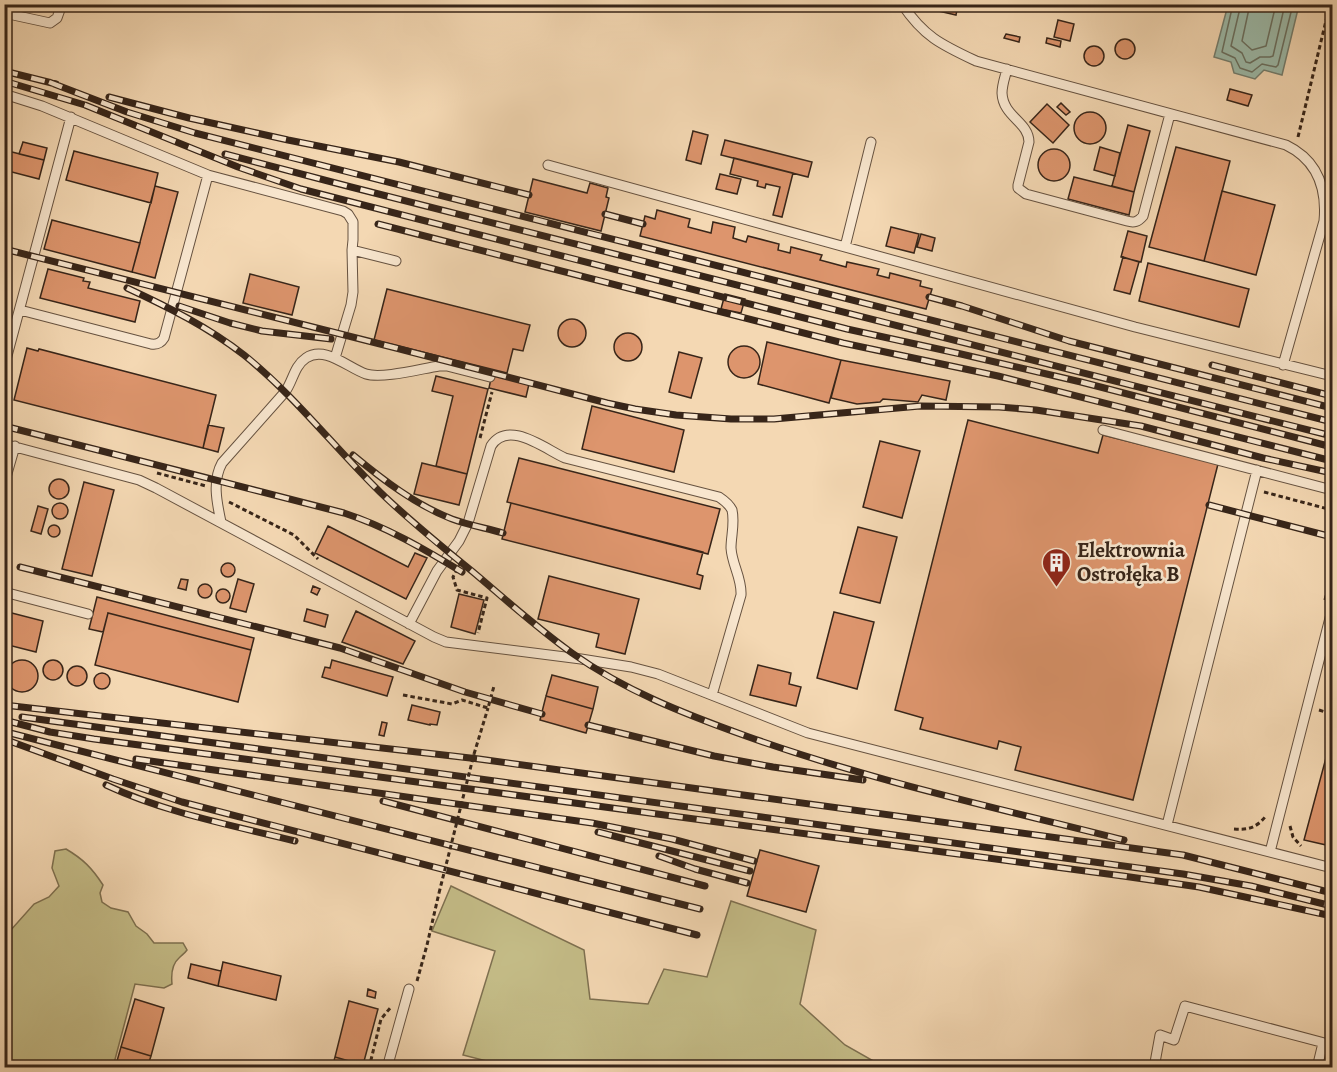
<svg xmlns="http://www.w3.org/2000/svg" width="1337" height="1072" viewBox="0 0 1337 1072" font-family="Alegreya,serif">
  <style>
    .green { fill: #c4bc87; stroke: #7e7050; stroke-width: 1.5 }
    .water { fill: #9cbaa9; stroke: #747e6f; stroke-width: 1.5 }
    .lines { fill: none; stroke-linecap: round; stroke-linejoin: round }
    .shore { stroke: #6a7061; stroke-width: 1.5 }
    .building { fill: #dd956d; stroke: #372519; stroke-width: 1.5 }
    .service-casing { stroke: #665240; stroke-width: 11 }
    .path { stroke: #372519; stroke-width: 3; stroke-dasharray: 4.5 3; stroke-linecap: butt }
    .service { stroke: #f8e6ce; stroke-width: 9 }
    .rail-casing { stroke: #372519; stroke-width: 7 }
    .rail { stroke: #f8e6ce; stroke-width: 4.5; stroke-dasharray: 14; stroke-linecap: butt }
    .path-bridge { stroke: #372519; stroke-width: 3; stroke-dasharray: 4.5 3; stroke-linecap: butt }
    .labels { text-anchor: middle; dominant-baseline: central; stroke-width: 5; stroke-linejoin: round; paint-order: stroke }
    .poi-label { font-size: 21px; font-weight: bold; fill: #372519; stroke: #f8e6ce; text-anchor: start }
  </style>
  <rect width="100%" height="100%" fill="#f4d8b3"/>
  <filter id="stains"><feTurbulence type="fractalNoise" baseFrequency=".00333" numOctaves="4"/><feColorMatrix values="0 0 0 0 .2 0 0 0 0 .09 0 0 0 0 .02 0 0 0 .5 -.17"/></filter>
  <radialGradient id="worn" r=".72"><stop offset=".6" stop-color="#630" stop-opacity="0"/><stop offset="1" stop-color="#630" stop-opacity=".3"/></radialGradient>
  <!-- green -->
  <path class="green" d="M66 849C83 859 92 868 103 885L100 893 102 902 111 908 128 912 136 926 147 934 154 943H183L187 950C185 953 182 955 179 958 172 964 171 974 172 984L164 988 135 984 113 1067H5V931H10L34 904 49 897 59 886 52 868 55 851Z
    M451 886 584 950 590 999 648 1004 664 969 707 977 731 901 816 930 800 1004 845 1045 884 1067 514 1068 463 1055 495 951 432 931Z"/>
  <!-- water -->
  <path class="water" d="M1228 5H1299L1282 75 1264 70 1255 79 1234 73 1231 62 1214 57Z"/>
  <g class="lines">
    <!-- shore -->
    <path class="shore" d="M1233 4 1222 52 1224 53 1235 58 1240 68 1252 72 1262 64 1276 67 1278 65 1293 4
      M1241 4 1231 46 1242 53 1246 62 1250 63 1260 57H1270L1273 56 1285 4
      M1250 4 1242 41 1252 50 1266 46 1276 4"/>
  </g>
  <!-- building -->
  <path class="building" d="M935 4H958L956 15 934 10Z
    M1058 20 1074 24 1070 41 1054 37Z
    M1006 34 1020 37 1019 42 1004 38Z
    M1047 38 1061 41 1060 47 1046 43Z
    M1115 49a10 10 0 1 1 20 0a10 10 0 1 1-20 0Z
    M1084 56a10 10 0 1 1 20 0a10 10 0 1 1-20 0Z
    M1230 89 1252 95 1248 106 1227 100Z
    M1061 103 1070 112 1066 115 1057 107Z
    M1047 104 1069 125 1053 143 1030 122Z
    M1074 128a16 16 0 1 1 32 0a16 16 0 1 1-32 0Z
    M1128 125 1150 131 1134 192 1112 186Z
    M693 131 708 135 701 164 686 160Z
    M725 140 812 162 808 177 721 155Z
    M23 142 47 148 44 160 19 154Z
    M1100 147 1120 153 1115 176 1094 170Z
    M1176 147 1230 161 1204 261 1149 247Z
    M1038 165a16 16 0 1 1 32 0a16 16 0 1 1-32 0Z
    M4 150 44 160 39 179 4 170Z
    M74 151 158 173 151 203 66 180Z
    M734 158 793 173 782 217 773 215 780 187 766 184 765 188 757 186 758 181 730 174Z
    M720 174 741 179 737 194 716 189Z
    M1074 177 1134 192 1129 215 1068 199Z
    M533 179 587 193 590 183 608 188 606 197 609 198 601 231 525 212Z
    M155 186 178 192 155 278 132 272Z
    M1222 191 1275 205 1256 275 1204 261Z
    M657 210 690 219 688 227 711 233 713 222 735 227 733 238 746 242 748 236 779 244 778 250 790 253 791 247 822 255 820 260 846 267 847 262 879 269 877 275 889 278 890 273 921 281 920 286 932 289 926 309 640 236 645 216 655 219Z
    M52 220 140 243 132 272 44 249Z
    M891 227 919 234 914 253 886 246Z
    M1128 231 1147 236 1141 262 1121 257Z
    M921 234 935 238 932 251 917 247Z
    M1123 257 1139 262 1130 294 1114 290Z
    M1148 263 1249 289 1239 327 1139 301Z
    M48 269 84 278 83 281 90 282 88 288 140 301 135 322 40 298Z
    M250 274 299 287 292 315 243 303Z
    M387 289 530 325 523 351 513 349 507 373 374 340Z
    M725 294 745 299 741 313 721 309Z
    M558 333a14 14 0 1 1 28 0a14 14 0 1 1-28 0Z
    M614 347a14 14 0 1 1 28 0a14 14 0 1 1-28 0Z
    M767 342 841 360 829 403 758 384Z
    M728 362a16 16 0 1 1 32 0a16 16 0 1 1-32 0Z
    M27 348 38 351 39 349 216 395 203 448 14 400Z
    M679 352 702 358 691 398 669 392Z
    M841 360 950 381 946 400 922 395 918 402 883 399 880 402 857 404 831 398Z
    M492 374 529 384 526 397 489 388Z
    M436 376 488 389 467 474 436 466 453 396 432 391Z
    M592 406 684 430 674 472 582 449Z
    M968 420 1098 453 1103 435 1218 464 1133 800 1015 770 1021 747 999 741 997 749 920 729 923 718 895 710Z
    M208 425 224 428 218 452 203 448Z
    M880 441 920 451 902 518 863 507Z
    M519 458 720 509 708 554 507 502Z
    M422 463 467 474 459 505 414 494Z
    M49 489a10 10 0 1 1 20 0a10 10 0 1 1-20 0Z
    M84 482 114 490 92 576 62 569Z
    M52 511a8 8 0 1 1 16 0a8 8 0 1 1-16 0Z
    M511 503 703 552 697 574 703 576 700 589 502 539Z
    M38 506 48 509 41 534 31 531Z
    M48 531a6 6 0 1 1 12 0a6 6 0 1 1-12 0Z
    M328 526 408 567 415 553 427 558 406 599 315 553Z
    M858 527 897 537 880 603 840 593Z
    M221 570a7 7 0 1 1 14 0a7 7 0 1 1-14 0Z
    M549 576 639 599 625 654 596 647 599 634 538 619Z
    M181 579 188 580 186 590 178 588Z
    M238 579 254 584 246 612 230 608Z
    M198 591a7 7 0 1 1 14 0a7 7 0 1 1-14 0Z
    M313 586 320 589 317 595 311 592Z
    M216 596a7 7 0 1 1 14 0a7 7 0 1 1-14 0Z
    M459 594 484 600 475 634 451 627Z
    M97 597 254 638 251 650 108 613 103 632 89 629Z
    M307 609 328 615 325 627 304 621Z
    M4 611 43 621 36 652 4 644Z
    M356 611 415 641 403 664 342 642Z
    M834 612 874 622 857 689 817 678Z
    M108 613 251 650 238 702 95 665Z
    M6 676a16 16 0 1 1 32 0a16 16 0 1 1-32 0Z
    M332 660 393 677 387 696 322 677 325 667 330 668Z
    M43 670a10 10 0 1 1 20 0a10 10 0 1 1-20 0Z
    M758 665 791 673 789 684 801 687 796 706 750 695Z
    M67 676a10 10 0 1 1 20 0a10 10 0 1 1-20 0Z
    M94 681a8 8 0 1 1 16 0a8 8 0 1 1-16 0Z
    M552 675 598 687 593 709 546 696Z
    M546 696 593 709 586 733 540 720Z
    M412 705 440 712 437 725 430 724V725L408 720Z
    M382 722 387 723 384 736 379 735Z
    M1327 754 1332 755V852L1326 845 1304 840Z
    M760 850 819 866 806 912 747 896Z
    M223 962 281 976 276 1000 218 986Z
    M191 964 221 971 218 986 188 978Z
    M368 989 376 992 375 998 367 996Z
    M135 999 164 1008 151 1056 121 1047Z
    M349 1001 378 1009 363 1065 335 1057Z
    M121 1047 151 1056 147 1068H115Z
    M335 1057 363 1065V1068H332Z"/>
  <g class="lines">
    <defs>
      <path id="service" d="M902 4C924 37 942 45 976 61L1286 145C1317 160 1327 188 1324 221L1283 365
        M4 13 50 23 57 18 62 4
        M1007 69C1005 77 1002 85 1002 93 1003 117 1029 122 1029 142L1018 185V188L1026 194 1127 221C1134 223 1138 222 1143 216L1170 114
        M4 94 42 106 208 175 343 211 348 214 353 222V240L352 250 353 292 351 305 335 358
        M548 165 1135 327 1332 376
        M845 247 871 142
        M352 250 396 261
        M20 310 151 344C157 345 161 343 164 338L208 175
        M4 367 71 117
        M1103 430 1332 490
        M4 444 139 480 156 488 434 637 446 642 581 659 631 667 658 674 808 733 1332 868
        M4 484 15 446
        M221 522C217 503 212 481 222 463L285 392C293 381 294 366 306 358 325 345 348 368 366 374 382 379 420 369 439 366H447L490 377
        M4 592 88 614
        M409 624 437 571 459 541 468 523 491 446C508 419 545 449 565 458L719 497C725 501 729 504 732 510 735 523 731 536 731 548 732 565 742 578 741 595L712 695
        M1167 825 1257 470
        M1270 852 1332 610
        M387 1068 409 989
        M1154 1068 1160 1035 1174 1040 1185 1006 1332 1045
        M1317 1068 1323 1043"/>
    </defs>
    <!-- service casing -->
    <use href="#service" class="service-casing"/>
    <!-- path -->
    <path class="path" d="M1298 137 1330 4
      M480 438 492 392
      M157 473 206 486
      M1264 492 1332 510
      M229 502 294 535 318 559
      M461 562 453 577 457 590 487 598 478 633
      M1325 600 1332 569
      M403 695 452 704 462 700 488 708 494 686
      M1319 710 1332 714
      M474 754 488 708
      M1290 826 1293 837 1301 846
      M1234 829C1248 830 1256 828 1265 817
      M417 981 427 945 439 893
      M369 1068 381 1019 391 1007"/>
    <!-- service -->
    <use href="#service" class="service"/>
    <defs>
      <path id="rail" d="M4 71 56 84
        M4 81 85 105 238 167 301 189 847 329 961 354 1081 382 1332 447
        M49 82 127 112 195 133 1332 422
        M109 97 189 118 288 140 399 162 529 195
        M225 154 351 187 1332 436
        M605 214 643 224
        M378 224 843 343 998 376 1332 461
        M4 249 396 348 607 403 635 409 676 415 731 419H774L920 406 999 407 1036 410 1141 426 1263 458 1332 473
        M127 288C168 307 208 327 244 355 294 395 334 447 380 492 409 520 441 546 473 572 505 599 537 628 572 653 625 691 685 714 746 736 869 780 997 808 1124 840
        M929 297 962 306 1069 341 1332 408
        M179 306 230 323 262 331 331 339
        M1212 365 1332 396
        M4 426 344 513C387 527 424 549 462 572
        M353 455C383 480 416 505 452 519 468 525 486 528 503 533
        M1209 505 1332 537
        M20 567 340 648 465 692 542 714
        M4 705 479 759 1183 855 1332 893
        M22 717 1183 874 1251 886 1332 906
        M4 720 50 732 94 739 1123 876 1199 887 1332 916
        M588 725 714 756 773 767 863 780
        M10 733 700 909
        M4 739 113 779 182 802 697 935
        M136 759 592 823 672 839 754 861
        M106 785C166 813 231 825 295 841
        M383 801 705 886
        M598 832 750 871
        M659 856 695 869 747 883"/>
    </defs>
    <!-- rail casing -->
    <use href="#rail" class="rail-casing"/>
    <!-- rail -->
    <use href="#rail" class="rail"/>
    <!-- path-bridge -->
    <path class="path-bridge" d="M439 893 474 754"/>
  </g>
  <!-- icons -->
  <defs>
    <symbol id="building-pin" viewBox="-11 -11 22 30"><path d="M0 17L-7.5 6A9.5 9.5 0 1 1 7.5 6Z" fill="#8f2418" stroke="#f8e6ce"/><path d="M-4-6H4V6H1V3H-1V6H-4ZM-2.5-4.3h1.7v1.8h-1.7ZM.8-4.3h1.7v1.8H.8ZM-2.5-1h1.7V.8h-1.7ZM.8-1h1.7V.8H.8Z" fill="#fff"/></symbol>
  </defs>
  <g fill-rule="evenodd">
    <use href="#building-pin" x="1040" y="546" width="33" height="45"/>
  </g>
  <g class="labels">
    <!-- poi labels -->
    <g class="poi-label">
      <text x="1077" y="550">Elektrownia<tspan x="1077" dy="24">Ostrołęka B</tspan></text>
    </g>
  </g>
  <!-- margin -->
  <rect width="1337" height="1072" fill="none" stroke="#f4d8b3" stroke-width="24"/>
  <rect x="6" y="6" width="1325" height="1060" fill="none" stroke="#372519" stroke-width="3"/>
  <rect x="12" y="12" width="1313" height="1048" fill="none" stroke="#372519" stroke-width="1.5"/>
  <rect width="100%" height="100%" filter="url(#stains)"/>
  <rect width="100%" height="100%" fill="url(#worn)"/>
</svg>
